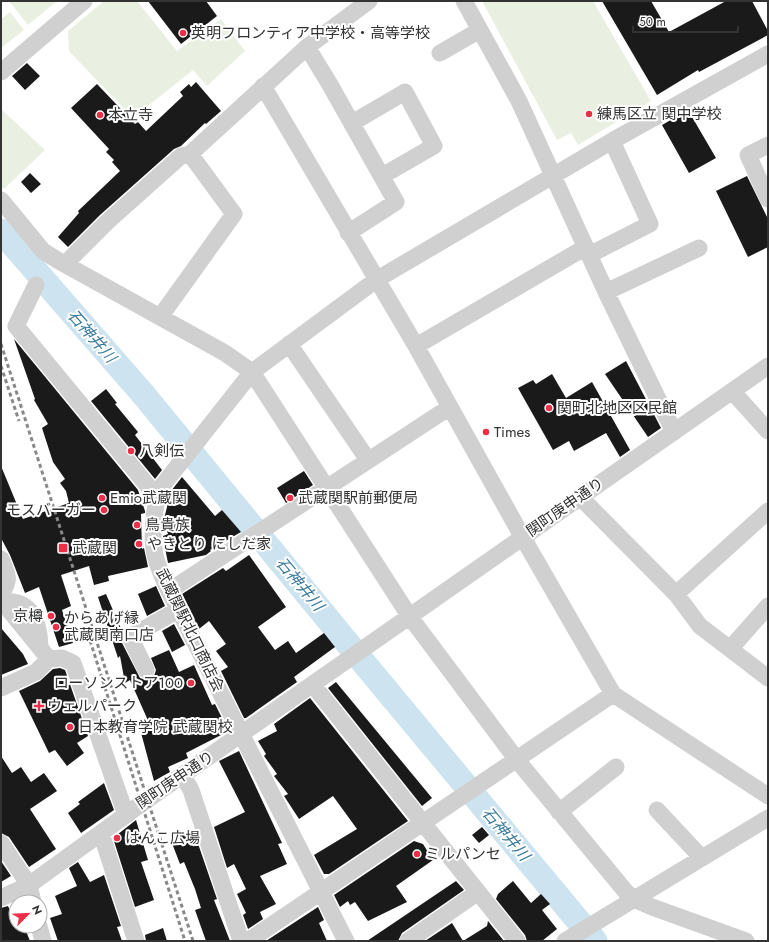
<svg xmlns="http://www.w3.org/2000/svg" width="769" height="942" viewBox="0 0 769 942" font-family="Jost,'Noto Sans JP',sans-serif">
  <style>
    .green { fill: #eaf0e1 }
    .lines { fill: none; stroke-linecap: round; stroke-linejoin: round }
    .river { stroke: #cde4f0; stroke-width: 25 }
    .building { fill: #1a1a1a }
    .minor { stroke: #d0d0d0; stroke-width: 17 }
    .rail { stroke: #888; stroke-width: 3; stroke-dasharray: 4 3; stroke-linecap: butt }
    .poi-dot { fill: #ef2f48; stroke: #fff; stroke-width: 1.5 }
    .labels { text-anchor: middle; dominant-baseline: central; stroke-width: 4; stroke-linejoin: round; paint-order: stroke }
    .poi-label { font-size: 15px; fill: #333; stroke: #fff; text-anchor: start }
    .street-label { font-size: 15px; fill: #333; stroke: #fff }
    .water-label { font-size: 16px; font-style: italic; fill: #3a7b9c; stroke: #fff }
  </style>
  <rect width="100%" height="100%" fill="#fff"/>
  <!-- green -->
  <path class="green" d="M9 1H57L28 25Z
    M104 1H137L177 51 221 19 245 51 207 86 193 70 134 117 131 116 69 51 68 31Z
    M482 1H593L651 101 578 145 571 133 557 140Z
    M10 12 24 30 1 48V19Z
    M1 109 45 150 4 189 1 186Z"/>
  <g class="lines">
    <!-- river -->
    <path class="river" d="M1 231 143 394 363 662 595 941"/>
  </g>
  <!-- building -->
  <path class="building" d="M148 1H206L217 16 181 44Z
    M602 1H651L669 32 726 1H752L768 31V35L699 72 698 70 657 95Z
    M27 63 40 76 25 90 12 76Z
    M196 82 221 111 206 124 205 123 181 146 174 149 100 215 68 247 58 237 79 213 78 211 120 171 112 162 114 160 106 152 109 149 71 108 97 84 135 124 138 122 146 131 183 96 180 92 189 84 191 87Z
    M688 110 716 158 689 173 662 125Z
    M30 173 41 184 31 193 21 182Z
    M747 176 768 219V247L748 257 716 191Z
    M14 339 138 490 145 511V513L141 514 142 549 144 548 148 567 108 576 109 581 94 585 89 566 61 575 71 606 62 610 73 643 59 647 39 587 25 593 10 555 1 538V466L23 519 69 503 66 491 60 483 65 479 53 462 42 428 48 424 34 400 35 399Z
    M626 361 661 428 648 437 605 374Z
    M552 374 566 398 592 382 630 450 620 457 606 433 574 451 569 441 553 450 518 388 533 380 536 384Z
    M106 389 117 403 115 404 138 432 135 435 162 470 155 479 91 401Z
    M304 471 313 485 286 503 277 488Z
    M182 477 215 516 222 510 241 532 210 550 211 551 206 555 168 563 164 543 163 536 168 534 164 523 165 515 171 491Z
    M249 555 286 607 258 627 275 650 288 641 296 653 324 633 335 647 294 677 297 682 246 718H244L221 671 228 667 216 651 226 644 209 621 199 629 182 594 223 568 226 571Z
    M156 586 165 606 147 616 138 594Z
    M106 594 122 631 121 641 140 678 146 680 154 676 156 670 151 658 169 650 179 672 194 665 212 705 215 704 226 726 223 734 186 753 188 758 168 767 170 772 154 781 140 729 150 725 130 680 125 683 120 656 118 658 98 597Z
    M174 624 185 645 172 652 162 631Z
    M1 628 23 654 28 664 1 675Z
    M60 668 65 670 88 736 77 743 84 753 67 766 55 750 49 753 19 691 40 681 53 669Z
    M336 682 432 798 422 806 328 688Z
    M310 698 408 821 329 874H324L314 855 357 829 333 796 299 819 286 799 284 796 288 794 274 776 277 774 264 756 266 754 258 741 277 731 274 724Z
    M239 751 282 843 278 844 287 864 260 876 276 904 260 912 263 919 248 929 243 915 246 913 237 894 246 889 234 864 227 868 214 827 245 812 219 761Z
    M1 756 12 773 21 767 31 782 44 773 57 791 30 809 56 849 29 867 9 837 1 833Z
    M104 783 114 810 81 833 68 813 80 804 78 802Z
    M136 820 148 860 141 862 154 900 135 907 113 838Z
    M482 827 489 835 479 843 472 835Z
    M193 829 217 899 214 900 230 941H206L195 910 201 908 195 889 184 862 180 864 170 838Z
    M414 841 423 844 433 860 396 886 407 902 368 921 355 902 350 905 348 901 340 907 334 895Z
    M1 861 11 876 1 882Z
    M78 862 90 882 104 875 121 926 117 927 122 941H58L50 918 62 914 55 896 77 886 69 868Z
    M456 881 464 890 402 933 398 941H367Z
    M513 881 531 903 541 894 550 904 542 910 557 929 542 941H527L525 935 496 899 498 894Z
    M8 906 13 917 16 916V926H24L30 941H1V908Z
    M318 907 324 920 319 923 327 941H266Z
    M488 921 504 941H463L487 926Z
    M452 923 463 941H425Z
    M163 928 167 941H146L145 935Z"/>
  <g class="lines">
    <!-- minor -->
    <path class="minor" d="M464 1 519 101 606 292 674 432
      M307 47 329 83 396 202 348 233
      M440 53 480 30
      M1 72 84 1
      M263 86 416 346 523 538 613 694 768 796
      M352 123 405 92 434 146 382 176
      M768 145 748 155 768 199
      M1 200 43 251 59 261 225 353 252 372 410 617 517 760 626 892 634 899 652 907 746 941
      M589 255 650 224 612 141
      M65 264 107 222 181 156 190 154 307 47 369 1
      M36 285 16 326 157 497
      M606 292 699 248
      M160 317 234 214 190 154
      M289 344 368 460
      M416 346 586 247
      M732 391 768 431
      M580 497 676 594 700 626 768 678
      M1 559C8 576 11 578 1 595
      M169 591 450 407
      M676 594 768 511
      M1 600 49 659
      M3 602C32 599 39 622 40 646
      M730 649 768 606
      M146 670 130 637 178 610
      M313 685 517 941
      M1 688 36 672 49 659 62 658 73 663 126 815
      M183 776 191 790 241 941
      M657 810 702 858
      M559 812 616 767
      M101 833 136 941
      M1 843 29 885 33 902
      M1 898 29 885 141 804 768 366
      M39 926 43 941
      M246 941 254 937 613 694
      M346 941 169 591C165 582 160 572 157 562 150 542 153 505 162 486L252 372 376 280 612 141 768 54
      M408 941 478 892
      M565 941 768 818"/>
    <!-- rail -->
    <path class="rail" d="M1 344 193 941
      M1 366 19 421
      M88 634 185 941"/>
  </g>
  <!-- markers -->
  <g class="poi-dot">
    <circle cx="183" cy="33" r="4"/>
    <circle cx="589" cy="114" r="4"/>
    <circle cx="100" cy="115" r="4"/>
    <circle cx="549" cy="408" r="4"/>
    <circle cx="486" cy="432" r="4"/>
    <circle cx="131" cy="451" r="4"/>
    <circle cx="102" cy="498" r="4"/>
    <circle cx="290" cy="498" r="4"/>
    <circle cx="104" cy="510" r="4"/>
    <circle cx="137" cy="525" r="4"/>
    <circle cx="139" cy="544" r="4"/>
    <rect x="58" y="543" width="10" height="10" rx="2"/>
    <circle cx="51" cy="616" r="4"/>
    <circle cx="56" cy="627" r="4"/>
    <circle cx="191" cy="683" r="4"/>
    <path d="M37 700h4v4h4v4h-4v4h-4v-4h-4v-4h4z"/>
    <circle cx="70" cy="727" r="4"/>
    <circle cx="117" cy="838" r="4"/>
    <circle cx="417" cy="854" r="4"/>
  </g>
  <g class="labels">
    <!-- poi labels -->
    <g class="poi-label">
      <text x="191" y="33">英明フロンティア中学校・高等学校</text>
      <text x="597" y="114">練馬区立 関中学校</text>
      <text x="108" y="115">本立寺</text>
      <text x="557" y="408">関町北地区区民館</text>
      <text x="494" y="432">Times</text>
      <text x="139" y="451">八剣伝</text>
      <text x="110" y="498">Emio武蔵関</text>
      <text x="298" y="498">武蔵関駅前郵便局</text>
      <text x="96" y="510" text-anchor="end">モスバーガー</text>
      <text x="145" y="525">鳥貴族</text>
      <text x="147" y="544">やきとり にしだ家</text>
      <text x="72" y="548">武蔵関</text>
      <text x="43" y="616" text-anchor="end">京樽</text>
      <text x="64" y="618">からあげ縁<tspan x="64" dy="17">武蔵関南口店</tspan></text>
      <text x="183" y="683" text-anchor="end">ローソンストア100</text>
      <text x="47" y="706">ウェルパーク</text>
      <text x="78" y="727">日本教育学院 武蔵関校</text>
      <text x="125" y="838">はんこ広場</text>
      <text x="425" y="854">ミルパンセ</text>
    </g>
    <!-- street labels -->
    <g class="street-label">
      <text transform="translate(565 507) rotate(-35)">関町庚申通り</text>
      <text transform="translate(190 630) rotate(64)">武蔵関駅北口商店会</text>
      <text transform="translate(175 780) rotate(-34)">関町庚申通り</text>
    </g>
    <!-- water labels -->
    <g class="water-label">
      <text transform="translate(92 336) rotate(49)">石神井川</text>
      <text transform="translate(300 584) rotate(50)">石神井川</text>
      <text transform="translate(506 834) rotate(50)">石神井川</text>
    </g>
  </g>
  <!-- border -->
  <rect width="769" height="942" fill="none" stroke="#333333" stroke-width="4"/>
  <!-- north arrow -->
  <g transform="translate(28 914) rotate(66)"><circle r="19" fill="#ffffff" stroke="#adadad"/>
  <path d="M0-3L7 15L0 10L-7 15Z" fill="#ef2f48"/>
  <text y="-6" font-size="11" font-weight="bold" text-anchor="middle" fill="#333333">N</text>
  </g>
  <!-- scale -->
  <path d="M633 26v6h105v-6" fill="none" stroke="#333333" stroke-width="2"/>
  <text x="639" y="26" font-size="12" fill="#333333" stroke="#ffffff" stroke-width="3" paint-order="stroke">50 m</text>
</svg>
